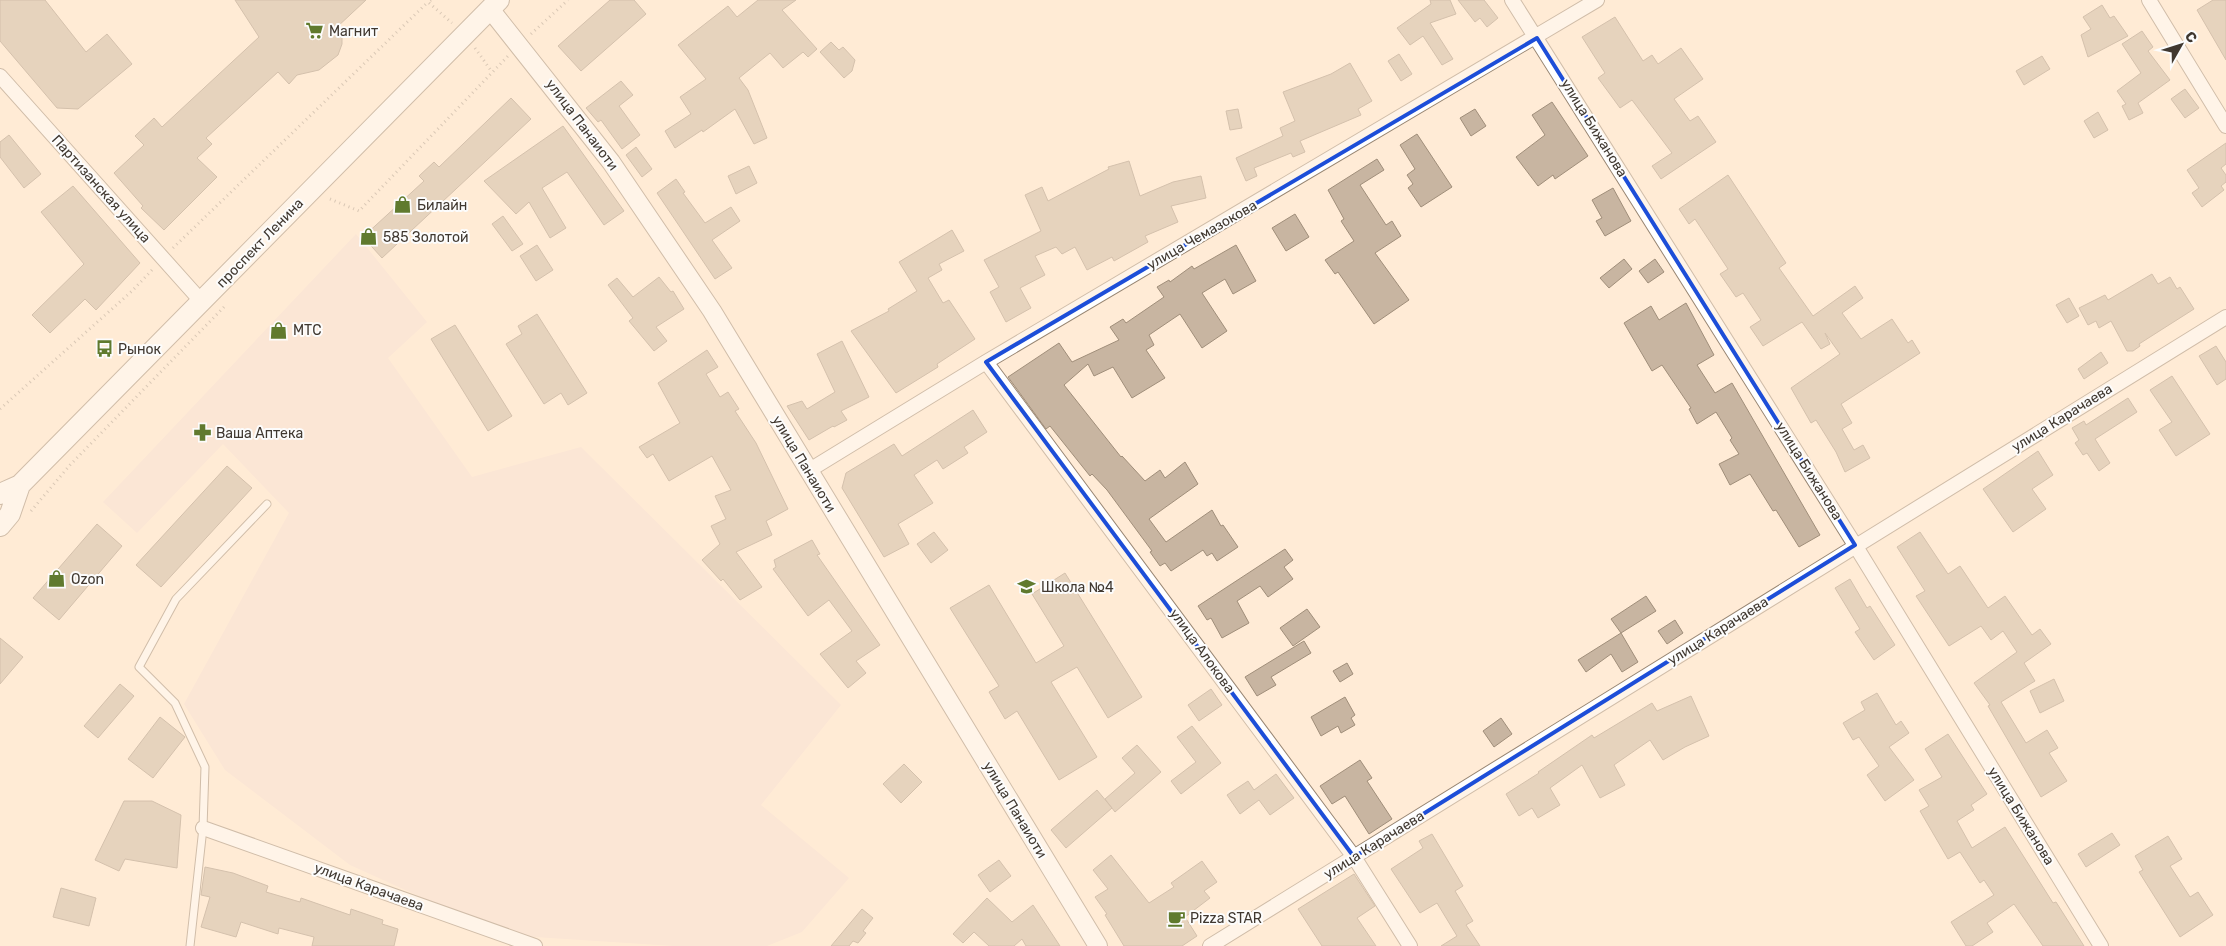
<svg xmlns="http://www.w3.org/2000/svg" width="2226" height="946" viewBox="0 0 2226 946" font-family="Rubik,sans-serif">
  <style>
    .commercial { fill: #f7dfd6 }
    .building { fill: #c8b5a1; stroke: #a08e7a }
    .lines { fill: none; stroke-linecap: round; stroke-linejoin: round }
    .service-casing { stroke: #988673; stroke-width: 9 }
    .minor-casing { stroke: #988673; stroke-width: 16 }
    .tertiary-casing { stroke: #988673; stroke-width: 20 }
    .secondary-casing { stroke: #988673; stroke-width: 22 }
    .path { stroke: #ac9d8d; stroke-width: 3; stroke-dasharray: 1 4; stroke-linecap: butt }
    .service { stroke: #fff; stroke-width: 7 }
    .minor { stroke: #fff; stroke-width: 14 }
    .tertiary { stroke: #fff; stroke-width: 18 }
    .secondary { stroke: #fff; stroke-width: 20 }
    .marked { fill: none; stroke: #1d4ed8; stroke-width: 4; stroke-linejoin: round }
    .labels { text-anchor: middle; dominant-baseline: central; stroke-width: 4; stroke-linejoin: round; paint-order: stroke }
    .poi-label { font-size: 14px; fill: #403830; stroke: #fcfcfc; text-anchor: start }
    .street-label { font-size: 14px; fill: #403830; stroke: #fcfcfc }
  </style>
  <rect width="100%" height="100%" fill="#ffebd6"/>
  <!-- commercial -->
  <path class="commercial" d="M356 234 427 322 388 358 472 477 581 447 841 705 761 805 849 878 802 932 767 946H674L505 935 350 865 225 770 184 704 289 513 223 444 137 533 103 502Z"/>
  <!-- building -->
  <path class="building" d="M0 0H45L86 52 107 34 132 64 78 109 57 108 0 41Z
    M235 0H366L336 28 342 35V44L338 55 319 70 297 75 289 84 278 72 206 138 212 144 197 158 217 177 164 230 141 208 143 206 114 173 144 145 135 136 154 118 162 127 259 37Z
    M610 0H634L646 14 581 71 558 46Z
    M758 0H796L782 10 817 49 808 57 803 52 783 68 770 53 739 78 748 90 767 138 754 144 735 109 703 132 702 130 675 148 665 131 691 114 680 97 706 79 678 45 728 6 737 17Z
    M1430 0H1450L1456 14 1430 23 1453 59 1442 65 1423 36 1410 45 1397 28 1431 4Z
    M1458 0H1484L1498 18 1487 27 1480 18 1475 22Z
    M2213 0H2226V60L2197 10Z
    M2102 5 2110 18 2114 16 2128 36 2088 57 2081 35 2091 29 2083 17Z
    M1615 17 1643 61 1652 55 1658 64 1681 48 1703 79 1674 99 1690 121 1698 116 1716 142 1661 179 1652 166 1672 153 1632 100 1620 108 1612 97 1598 78 1605 73 1582 37Z
    M2142 31 2153 47 2148 51 2170 80 2138 103 2143 113 2129 120 2122 106 2126 104 2117 91 2141 73 2122 44Z
    M831 42 839 50 843 47 855 60 852 71 844 78 820 52Z
    M1399 54 1412 74 1401 81 1388 61Z
    M2042 56 2050 69 2024 85 2016 71Z
    M1350 63 1372 101 1358 109 1361 115 1300 141 1305 152 1293 157 1291 153 1254 168 1257 176 1246 181 1236 158 1283 136 1280 128 1295 121 1283 92 1331 74Z
    M621 81 633 95 619 106 640 135 622 149 601 120 598 122 586 108Z
    M2185 89 2199 108 2185 118 2171 99Z
    M511 98 531 119 382 258 363 237 424 181 419 176 434 162 439 167Z
    M1552 102 1588 156 1555 179 1553 175 1538 186 1516 157 1545 135 1532 115Z
    M1238 109 1242 128 1230 130 1226 111Z
    M1475 109 1486 126 1471 136 1460 118Z
    M2098 112 2108 130 2094 138 2084 121Z
    M563 126 624 211 604 225 567 172 542 188 566 228 550 238 529 202 516 214 484 181Z
    M1417 134 1452 187 1421 207 1408 188 1413 184 1407 175 1415 169 1400 145Z
    M9 135 41 174 24 188 0 157V142Z
    M2226 143V164L2221 168 2226 175V182L2221 186 2224 190 2202 207 2192 193 2199 188 2187 170Z
    M636 147 652 169 642 177 626 155Z
    M1377 159 1384 170 1360 185 1386 225 1392 221 1401 236 1375 253 1409 300 1374 324 1338 272 1335 274 1325 260 1354 241 1341 221 1344 219 1328 190Z
    M1129 161 1140 196 1173 182 1201 176 1206 198 1171 206 1178 222 1145 236 1148 242 1114 261 1112 257 1087 270 1075 247 1062 254 1056 247 1035 256 1045 275 1020 288 1031 308 1006 322 990 292 999 287 984 260 1041 231 1025 195 1042 187 1048 201 1109 169 1108 167Z
    M749 166 757 183 736 194 728 176Z
    M1728 175 1786 263 1779 268 1813 316 1855 286 1863 298 1842 313 1861 339 1892 319 1908 343 1912 340 1920 353 1841 404 1852 423 1842 429 1854 450 1863 445 1870 458 1845 472 1836 452 1816 420 1811 423 1791 388 1840 354 1825 333 1830 344 1821 349 1802 322 1763 346 1750 327 1761 320 1743 293 1736 297 1720 274 1728 269 1695 219 1689 224 1679 209Z
    M676 179 685 192 683 193 705 223 731 207 740 221 712 240 732 268 715 279 657 193Z
    M73 186 140 263 96 310 85 299 50 333 32 315 84 264 41 212Z
    M1613 188 1631 221 1605 236 1596 221 1602 218 1592 200Z
    M1295 214 1309 237 1286 251 1272 228Z
    M503 216 523 244 512 251 492 224Z
    M952 230 964 251 939 264 942 270 928 278 943 303 949 300 975 339 937 364 938 367 896 393 851 331 889 311 888 309 917 291 899 262Z
    M537 245 553 270 536 281 520 256Z
    M1236 245 1256 281 1233 294 1225 279 1202 293 1227 331 1202 348 1180 314 1149 335 1154 345 1146 350 1165 378 1132 398 1113 367 1094 376 1088 364 1064 385 1121 457 1122 456 1145 481 1160 470 1165 478 1185 462 1198 484 1149 519 1166 542 1212 510 1221 526 1223 525 1238 547 1217 561 1212 553 1207 556 1203 550 1171 571 1165 563 1160 566 1150 552 1152 551 1107 490 1092 474 1090 476 1050 426 1046 429 1008 377 1059 343 1072 362 1119 340 1110 327 1123 319 1126 323 1164 297 1157 287 1169 280 1170 282 1192 266 1194 269Z
    M1624 259 1632 269 1609 288 1600 278Z
    M1655 259 1664 272 1648 283 1639 271Z
    M2152 274 2158 284 2170 277 2177 289 2180 287 2194 309 2139 344 2140 346 2133 351H2127L2111 321 2099 328 2096 321 2088 325 2079 308 2105 295 2108 300Z
    M659 277 671 292 673 291 684 309 656 327 667 341 654 351 629 321 633 318 608 285 617 278 633 297Z
    M2069 298 2079 316 2067 323 2056 305Z
    M1686 303 1714 355 1697 365 1715 393 1732 383 1820 535 1799 547 1776 510 1773 511 1750 474 1730 485 1719 464 1739 454 1730 440 1732 438 1716 412 1697 424 1689 409 1691 408 1662 365 1652 371 1624 323 1651 306 1659 320Z
    M537 314 587 393 568 405 561 393 544 404 506 344 522 334 518 326Z
    M455 325 512 416 488 431 431 339Z
    M842 341 869 397 841 411 847 420 834 427 833 426 809 440 787 406 802 401 807 409 835 392 817 354Z
    M2216 346 2226 362V379L2217 385 2199 356Z
    M707 350 718 367 706 374 720 397 728 392 739 409 735 411 756 443 788 509 766 521 772 535 736 552 762 587 740 600 723 579 721 581 702 560 720 544 711 526 726 519 715 496 731 490 712 456 669 481 653 454 647 458 639 447 680 423 658 383Z
    M2101 352 2108 363 2084 379 2078 369Z
    M2172 376 2210 434 2176 456 2159 430 2172 422 2150 390Z
    M2128 398 2137 412 2095 439 2110 463 2099 471 2087 453 2083 455 2075 443 2079 440 2072 428 2084 421 2086 425Z
    M973 410 987 432 964 447 968 453 943 469 937 460 914 475 933 503 898 524 909 544 884 557 842 488 846 473 894 444 902 456Z
    M2038 451 2053 475 2032 489 2046 509 2013 532 1983 489Z
    M227 466 252 488 161 587 136 565Z
    M97 524 122 546 59 620 33 598Z
    M934 532 948 550 931 563 917 544Z
    M1920 532 1948 574 1960 566 1988 608 2005 596 2032 635 2040 629 2051 644 2024 663 2035 681 2001 702 2026 743 2047 730 2058 748 2049 753 2067 781 2041 797 1988 706 1990 705 1974 683 2017 652 2003 631 1991 640 1981 626 1949 646 1916 596 1925 591 1897 547Z
    M812 540 820 554 817 555 880 645 856 661 866 673 848 688 820 654 852 631 829 600 808 616 773 569 776 567 774 560Z
    M1285 549 1293 560 1284 567 1293 579 1268 597 1260 586 1237 601 1249 623 1222 638 1211 618 1207 620 1198 606Z
    M1065 573 1142 697 1108 718 1077 667 1051 682 1097 757 1059 780 1017 711 1005 719 989 692 999 686 950 608 989 585 1036 663 1064 646 1032 594Z
    M1850 579 1867 608 1870 606 1895 645 1874 660 1855 632 1860 629 1835 588Z
    M1646 596 1656 611 1621 633 1611 619Z
    M1307 609 1320 627 1293 646 1280 628Z
    M1675 620 1683 633 1667 644 1658 631Z
    M1621 633 1638 662 1622 672 1611 654 1586 672 1578 660Z
    M0 638 23 657 0 684Z
    M1304 641 1311 653 1271 677 1276 685 1257 696 1245 677Z
    M1347 663 1353 674 1340 682 1333 671Z
    M2054 679 2064 701 2040 713 2030 691Z
    M120 684 134 696 98 738 84 726Z
    M1211 689 1222 705 1199 721 1188 705Z
    M1877 693 1896 725 1901 721 1909 733 1889 747 1914 780 1885 801 1867 775 1879 766 1859 737 1853 740 1843 723 1865 710 1861 702Z
    M1691 696 1709 736 1685 747 1663 760 1650 740 1614 765 1625 785 1600 798 1582 765 1550 788 1560 805 1538 818 1532 808 1519 816 1506 794 1539 773 1538 772 1592 735 1594 738 1652 703 1657 711Z
    M1345 697 1355 715 1351 718 1355 725 1341 733 1338 726 1321 736 1311 717Z
    M160 717 185 737 153 778 128 759Z
    M1501 718 1512 734 1494 747 1483 731Z
    M1192 726 1221 763 1181 794 1171 781 1196 762 1177 737Z
    M1948 734 1987 794 1971 805 1974 810 1957 821 1972 848 2005 827 2053 903 2056 902 2084 946H2043L2014 904 1987 923 1993 932 1972 946H1966L1951 922 1994 895 1984 880 1980 883 1960 852 1948 859 1920 811 1929 806 1919 790 1942 777 1925 749Z
    M1137 745 1161 772 1115 812 1105 799 1135 773 1122 758Z
    M1360 760 1372 778 1367 781 1392 819 1369 834 1345 796 1332 804 1320 786Z
    M904 764 922 782 901 803 883 784Z
    M1276 774 1294 798 1270 815 1259 800 1240 814 1227 795 1248 781 1254 790Z
    M1097 790 1112 808 1066 848 1051 830Z
    M124 801H152L181 815 177 868 125 859 119 871 95 860Z
    M2112 833 2120 845 2086 867 2078 854Z
    M1432 834 1463 886 1455 891 1473 921 1466 925 1480 946H1441L1457 936 1437 903 1420 913 1391 869 1423 848 1419 841Z
    M2168 836 2182 859 2170 866 2190 897 2198 892 2213 915 2180 937 2139 872 2143 870 2135 856Z
    M1111 855 1149 903 1174 887 1171 883 1202 861 1217 882 1204 891 1210 898 1185 917 1197 936 1182 946H1124L1105 915 1107 914 1095 897 1108 889 1093 870Z
    M999 860 1011 876 990 892 978 875Z
    M205 867 233 873 268 886 266 892 300 902 301 898 350 915 351 909 383 920 382 924 398 929 394 946H312L314 937 279 928 278 934 241 922 236 937 201 927 210 897 201 895Z
    M1354 874 1375 906 1357 918 1376 946H1322L1298 909Z
    M61 888 96 898 89 926 53 917Z
    M987 898 1012 922 1033 905 1060 946H1026L1022 939 1014 946H989L974 932 963 943 953 934Z
    M862 909 873 918 863 931 866 933 858 943 853 941 849 946H831Z"/>
  <g class="lines">
    <defs>
      <path id="service" d="M190 946 203 828 205 767 175 703 139 667 176 599 267 504"/>
      <path id="minor" d="M1512 0 1855 545 2101 946
        M2149 0 2226 126
        M0 76 202 302
        M986 362 1354 857 1410 946
        M808 471 986 362 1597 0
        M203 828 535 946
        M1210 946 2226 317"/>
      <path id="tertiary" d="M490 9 611 162 712 311 1098 946"/>
      <path id="secondary" d="M0 494 20 485 499 0
        M0 526 10 514 20 485"/>
    </defs>
    <!-- service casing -->
    <use href="#service" class="service-casing"/>
    <!-- minor casing -->
    <use href="#minor" class="minor-casing"/>
    <!-- tertiary casing -->
    <use href="#tertiary" class="tertiary-casing"/>
    <!-- secondary casing -->
    <use href="#secondary" class="secondary-casing"/>
    <!-- path -->
    <path class="path" d="M431 0 428 2 452 23
      M531 34 568 0
      M475 48 492 72
      M330 199 359 211 508 56
      M173 248 428 2
      M0 409 132 291 153 269
      M31 511 70 465 224 307"/>
    <!-- service -->
    <use href="#service" class="service"/>
    <!-- minor -->
    <use href="#minor" class="minor"/>
    <!-- tertiary -->
    <use href="#tertiary" class="tertiary"/>
    <!-- secondary -->
    <use href="#secondary" class="secondary"/>
  </g>
  <!-- marked area -->
  <path d="M0 0H2226V946H0ZM1537 38 1855 545 1354 857 986 362Z" fill="#ffebd6" fill-opacity=".55" fill-rule="evenodd"/>
  <path class="marked" d="M1537 38 1855 545 1354 857 986 362Z"/>
  <!-- icons -->
  <defs>
    <symbol id="supermarket-bare" viewBox="-9 -9 18 18"><path d="M-6-5.5h2.5l.6 2H6L4.5 2H-2.5L-4.4-4H-6ZM-1.5 3.2a1.3 1.3 0 1 0 .1 0ZM3 3.2a1.3 1.3 0 1 0 .1 0Z" fill="#607a2e" stroke="#fcfcfc" stroke-width="2.5" paint-order="stroke"/></symbol>
    <symbol id="shop-bare" viewBox="-9 -9 18 18"><path d="M-5-2.5h2.3a2.7 3.5 0 0 1 5.4 0H5L5.5 6h-11ZM-1.5-2.5h3a1.5 2.3 0 0 0-3 0Z" fill="#607a2e" stroke="#fcfcfc" stroke-width="2.5" paint-order="stroke"/></symbol>
    <symbol id="bus-bare" viewBox="-9 -9 18 18"><path d="M-5-6H5V4H4V6H2V4H-2V6H-4V4H-5ZM-3.5-4V0h7V-4ZM-3.5 1.2v1.5H-2V1.2ZM2 1.2v1.5H3.5V1.2Z" fill="#607a2e" stroke="#fcfcfc" stroke-width="2.5" paint-order="stroke"/></symbol>
    <symbol id="pharmacy-bare" viewBox="-9 -9 18 18"><path d="M-2-6h4v4h4v4h-4v4h-4v-4h-4v-4h4Z" fill="#607a2e" stroke="#fcfcfc" stroke-width="2.5" paint-order="stroke"/></symbol>
    <symbol id="school-bare" viewBox="-9 -9 18 18"><path d="M0-5L7-2L0 1L-7-2ZM-4 1L0 2.5L4 1V4Q0 6-4 4Z" fill="#607a2e" stroke="#fcfcfc" stroke-width="2.5" paint-order="stroke"/></symbol>
    <symbol id="cafe-bare" viewBox="-9 -9 18 18"><path d="M-5.5-4.5H6V0H3Q3 3.5 0 3.5H-2.5Q-5.5 3.5-5.5 0ZM3-3.2v2h1.7v-2ZM-6 4.5H4V6H-6Z" fill="#607a2e" stroke="#fcfcfc" stroke-width="2.5" paint-order="stroke"/></symbol>
  </defs>
  <g fill-rule="evenodd">
    <use href="#supermarket-bare" x="302" y="18" width="25" height="25"/>
    <use href="#shop-bare" x="390" y="192" width="25" height="25"/>
    <use href="#shop-bare" x="356" y="224" width="25" height="25"/>
    <use href="#shop-bare" x="266" y="318" width="25" height="25"/>
    <use href="#bus-bare" x="92" y="336" width="25" height="25"/>
    <use href="#pharmacy-bare" x="190" y="420" width="25" height="25"/>
    <use href="#shop-bare" x="44" y="566" width="25" height="25"/>
    <use href="#school-bare" x="1014" y="574" width="25" height="25"/>
    <use href="#cafe-bare" x="1164" y="906" width="25" height="25"/>
  </g>
  <g class="labels">
    <!-- poi labels -->
    <g class="poi-label">
      <text x="329" y="31">Магнит</text>
      <text x="417" y="205">Билайн</text>
      <text x="383" y="237">585 Золотой</text>
      <text x="293" y="330">МТС</text>
      <text x="118" y="349">Рынок</text>
      <text x="216" y="433">Ваша Аптека</text>
      <text x="71" y="579">Ozon</text>
      <text x="1041" y="587">Школа №4</text>
      <text x="1190" y="918">Pizza STAR</text>
    </g>
    <!-- street labels -->
    <g class="street-label">
      <text transform="translate(582 125) rotate(53)">улица Панаиоти</text>
      <text transform="translate(1594 128) rotate(58)">улица Бижанова</text>
      <text transform="translate(101 189) rotate(48)">Партизанская улица</text>
      <text transform="translate(1202 235) rotate(-30)">улица Чемазокова</text>
      <text transform="translate(260 243) rotate(-46)">проспект Ленина</text>
      <text transform="translate(2062 418) rotate(-32)">улица Карачаева</text>
      <text transform="translate(804 464) rotate(59)">улица Панаиоти</text>
      <text transform="translate(1809 471) rotate(58)">улица Бижанова</text>
      <text transform="translate(1718 631) rotate(-32)">улица Карачаева</text>
      <text transform="translate(1202 651) rotate(54)">улица Алокова</text>
      <text transform="translate(1015 810) rotate(59)">улица Панаиоти</text>
      <text transform="translate(2021 816) rotate(58)">улица Бижанова</text>
      <text transform="translate(1374 845) rotate(-32)">улица Карачаева</text>
      <text transform="translate(369 887) rotate(20)">улица Карачаева</text>
    </g>
  </g>
  <!-- north arrow -->
  <g transform="translate(2181 45) rotate(51)" stroke="#fcfcfc" stroke-width="4" paint-order="stroke">
  <path d="M0-4L9 19L0 12L-9 19Z" fill="#403830"/>
  <text y="-8" font-size="14" font-weight="bold" text-anchor="middle" fill="#403830">С</text>
  </g>
</svg>
